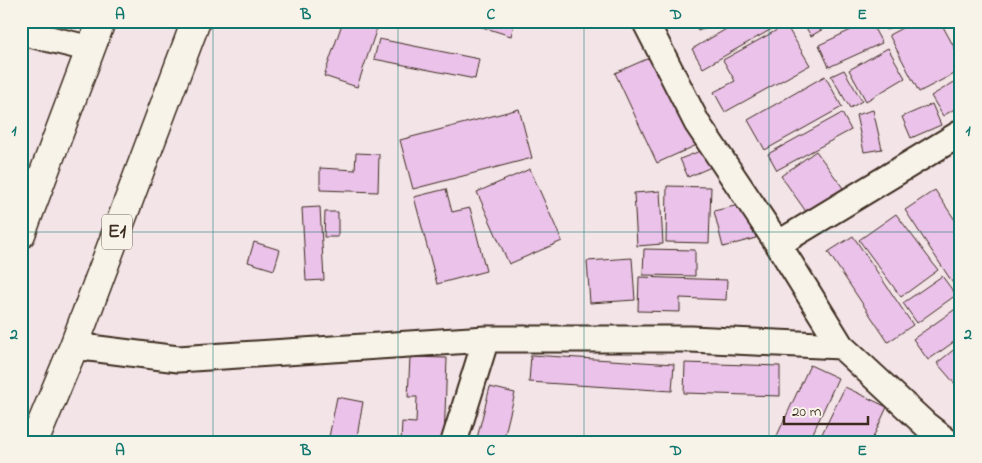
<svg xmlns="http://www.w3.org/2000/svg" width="982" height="463" viewBox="0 0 982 463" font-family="'Indie Flower',sans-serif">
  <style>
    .building { fill: #ebc2e9; stroke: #3b2a1e }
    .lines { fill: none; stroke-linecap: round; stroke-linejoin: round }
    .street-casing { stroke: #3b2a1e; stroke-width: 29 }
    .highway-casing { stroke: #3b2a1e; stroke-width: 31 }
    .street { stroke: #f7f3e8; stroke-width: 25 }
    .highway { stroke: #f7f3e8; stroke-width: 28 }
    .grid { fill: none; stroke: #0f766e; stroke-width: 1; stroke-opacity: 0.55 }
    .labels { text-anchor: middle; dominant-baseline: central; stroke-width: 5; stroke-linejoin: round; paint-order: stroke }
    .shield { fill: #f7f3e8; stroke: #73665b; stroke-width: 1 }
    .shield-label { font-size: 20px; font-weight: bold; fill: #3b2a1e }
    .neatline { fill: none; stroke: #0f766e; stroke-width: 2 }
    .grid-label { font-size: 16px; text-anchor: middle; font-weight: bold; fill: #0f766e }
  </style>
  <rect width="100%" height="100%" fill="#f3e4e8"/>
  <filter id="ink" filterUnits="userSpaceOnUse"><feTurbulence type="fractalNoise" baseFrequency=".02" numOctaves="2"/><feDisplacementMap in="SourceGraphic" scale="10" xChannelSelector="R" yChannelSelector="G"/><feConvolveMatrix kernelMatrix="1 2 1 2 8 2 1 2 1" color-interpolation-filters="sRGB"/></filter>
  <g filter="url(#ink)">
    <!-- building -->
    <path class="building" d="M343 21 379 22 357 87 324 76Z
      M463 21H515L511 36Z
      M694 21H724L698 31Z
      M740 21H786L703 68 692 49Z
      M802 21H837L811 36Z
      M870 21 882 43 829 67 819 45Z
      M882 21H904L886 30Z
      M915 21H940L961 60V70L919 92 889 35Z
      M786 25 810 65 725 112 714 92 735 81 723 60Z
      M379 39 479 59 475 79 374 59Z
      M888 48 905 78 866 101 849 70Z
      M658 54 699 144 657 163 615 73Z
      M844 70 862 101 850 108 831 76Z
      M825 76 842 107 765 150 748 120Z
      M961 78V105L943 116 931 96Z
      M932 104 941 125 911 138 902 117Z
      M519 109 532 158 413 189 400 140Z
      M873 110 882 149 864 152 856 115Z
      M842 113 851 130 777 170 768 154Z
      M708 148 716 165 688 177 680 159Z
      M816 151 843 188 807 213 781 176Z
      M356 153 379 154 378 192 320 190V168L355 170Z
      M530 169 562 241 509 264 477 192Z
      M667 186 711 187 709 243 666 242Z
      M446 189 452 212 470 208 486 271 437 284 414 197Z
      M935 190 961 229V289L958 291 905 210Z
      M660 191 663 244 637 246 634 193Z
      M747 203 756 238 723 247 714 211Z
      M320 207 324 280 306 281 302 208Z
      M325 212H338V237H324Z
      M896 214 938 270 901 297 859 240Z
      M853 236 913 325 888 342 828 252Z
      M254 242 280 250 274 270 248 262Z
      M644 249 695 250V276L643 275Z
      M632 258 635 300 590 303 587 261Z
      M942 276 956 295 917 323 903 303Z
      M639 277 727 280 726 300 680 298V312L638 311Z
      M961 305V337L928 360 913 339Z
      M961 344V381L956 385 937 363Z
      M531 355 674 364 672 391 529 382Z
      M410 357 447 358 444 442H401L402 422 416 423 417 397H408Z
      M685 363 780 366V396L684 393Z
      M810 365 838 378 809 442H774Z
      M490 387 515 393 503 442H476Z
      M845 387 887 407 871 442H818Z
      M337 397 363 402 356 442H328Z"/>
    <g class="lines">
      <defs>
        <path id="street" d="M645 21 697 123 778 244 841 346 926 425 948 442
          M21 32 91 49
          M778 244 961 133
          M74 346 178 359 486 339H691L841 346
          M454 442 486 339"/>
        <path id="highway" d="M21 234 101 21
          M34 442 74 346 196 21"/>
      </defs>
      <!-- street casing -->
      <use href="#street" class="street-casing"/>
      <!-- highway casing -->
      <use href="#highway" class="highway-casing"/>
      <!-- street -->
      <use href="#street" class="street"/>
      <!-- highway -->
      <use href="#highway" class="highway"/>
    </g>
  </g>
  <!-- grid -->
  <path class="grid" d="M213 21V442M398 21V442M584 21V442M769 21V442M21 232H961"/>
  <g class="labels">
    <!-- shield labels -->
    <rect class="shield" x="102" y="214.5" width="30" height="35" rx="4"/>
    <g class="shield-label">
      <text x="117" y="232">E1</text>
    </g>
  </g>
  <!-- margin -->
  <rect width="982" height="463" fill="none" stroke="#f7f3e8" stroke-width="55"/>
  <!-- scale -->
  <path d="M784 416v8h84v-8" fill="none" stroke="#3b2a1e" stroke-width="2.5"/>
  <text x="792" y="416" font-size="15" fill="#3b2a1e" stroke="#f7f3e8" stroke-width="4" paint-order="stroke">20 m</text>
  <rect x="28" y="28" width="926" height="408" class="neatline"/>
  <g class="grid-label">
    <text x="120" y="19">A</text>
    <text x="306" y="19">B</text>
    <text x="491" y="19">C</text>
    <text x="676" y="19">D</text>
    <text x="862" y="19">E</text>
    <text x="14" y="135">1</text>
    <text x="968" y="135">1</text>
    <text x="14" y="339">2</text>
    <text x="968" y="339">2</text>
    <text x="120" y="455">A</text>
    <text x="306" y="455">B</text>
    <text x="491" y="455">C</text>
    <text x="676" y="455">D</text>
    <text x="862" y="455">E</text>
  </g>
</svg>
